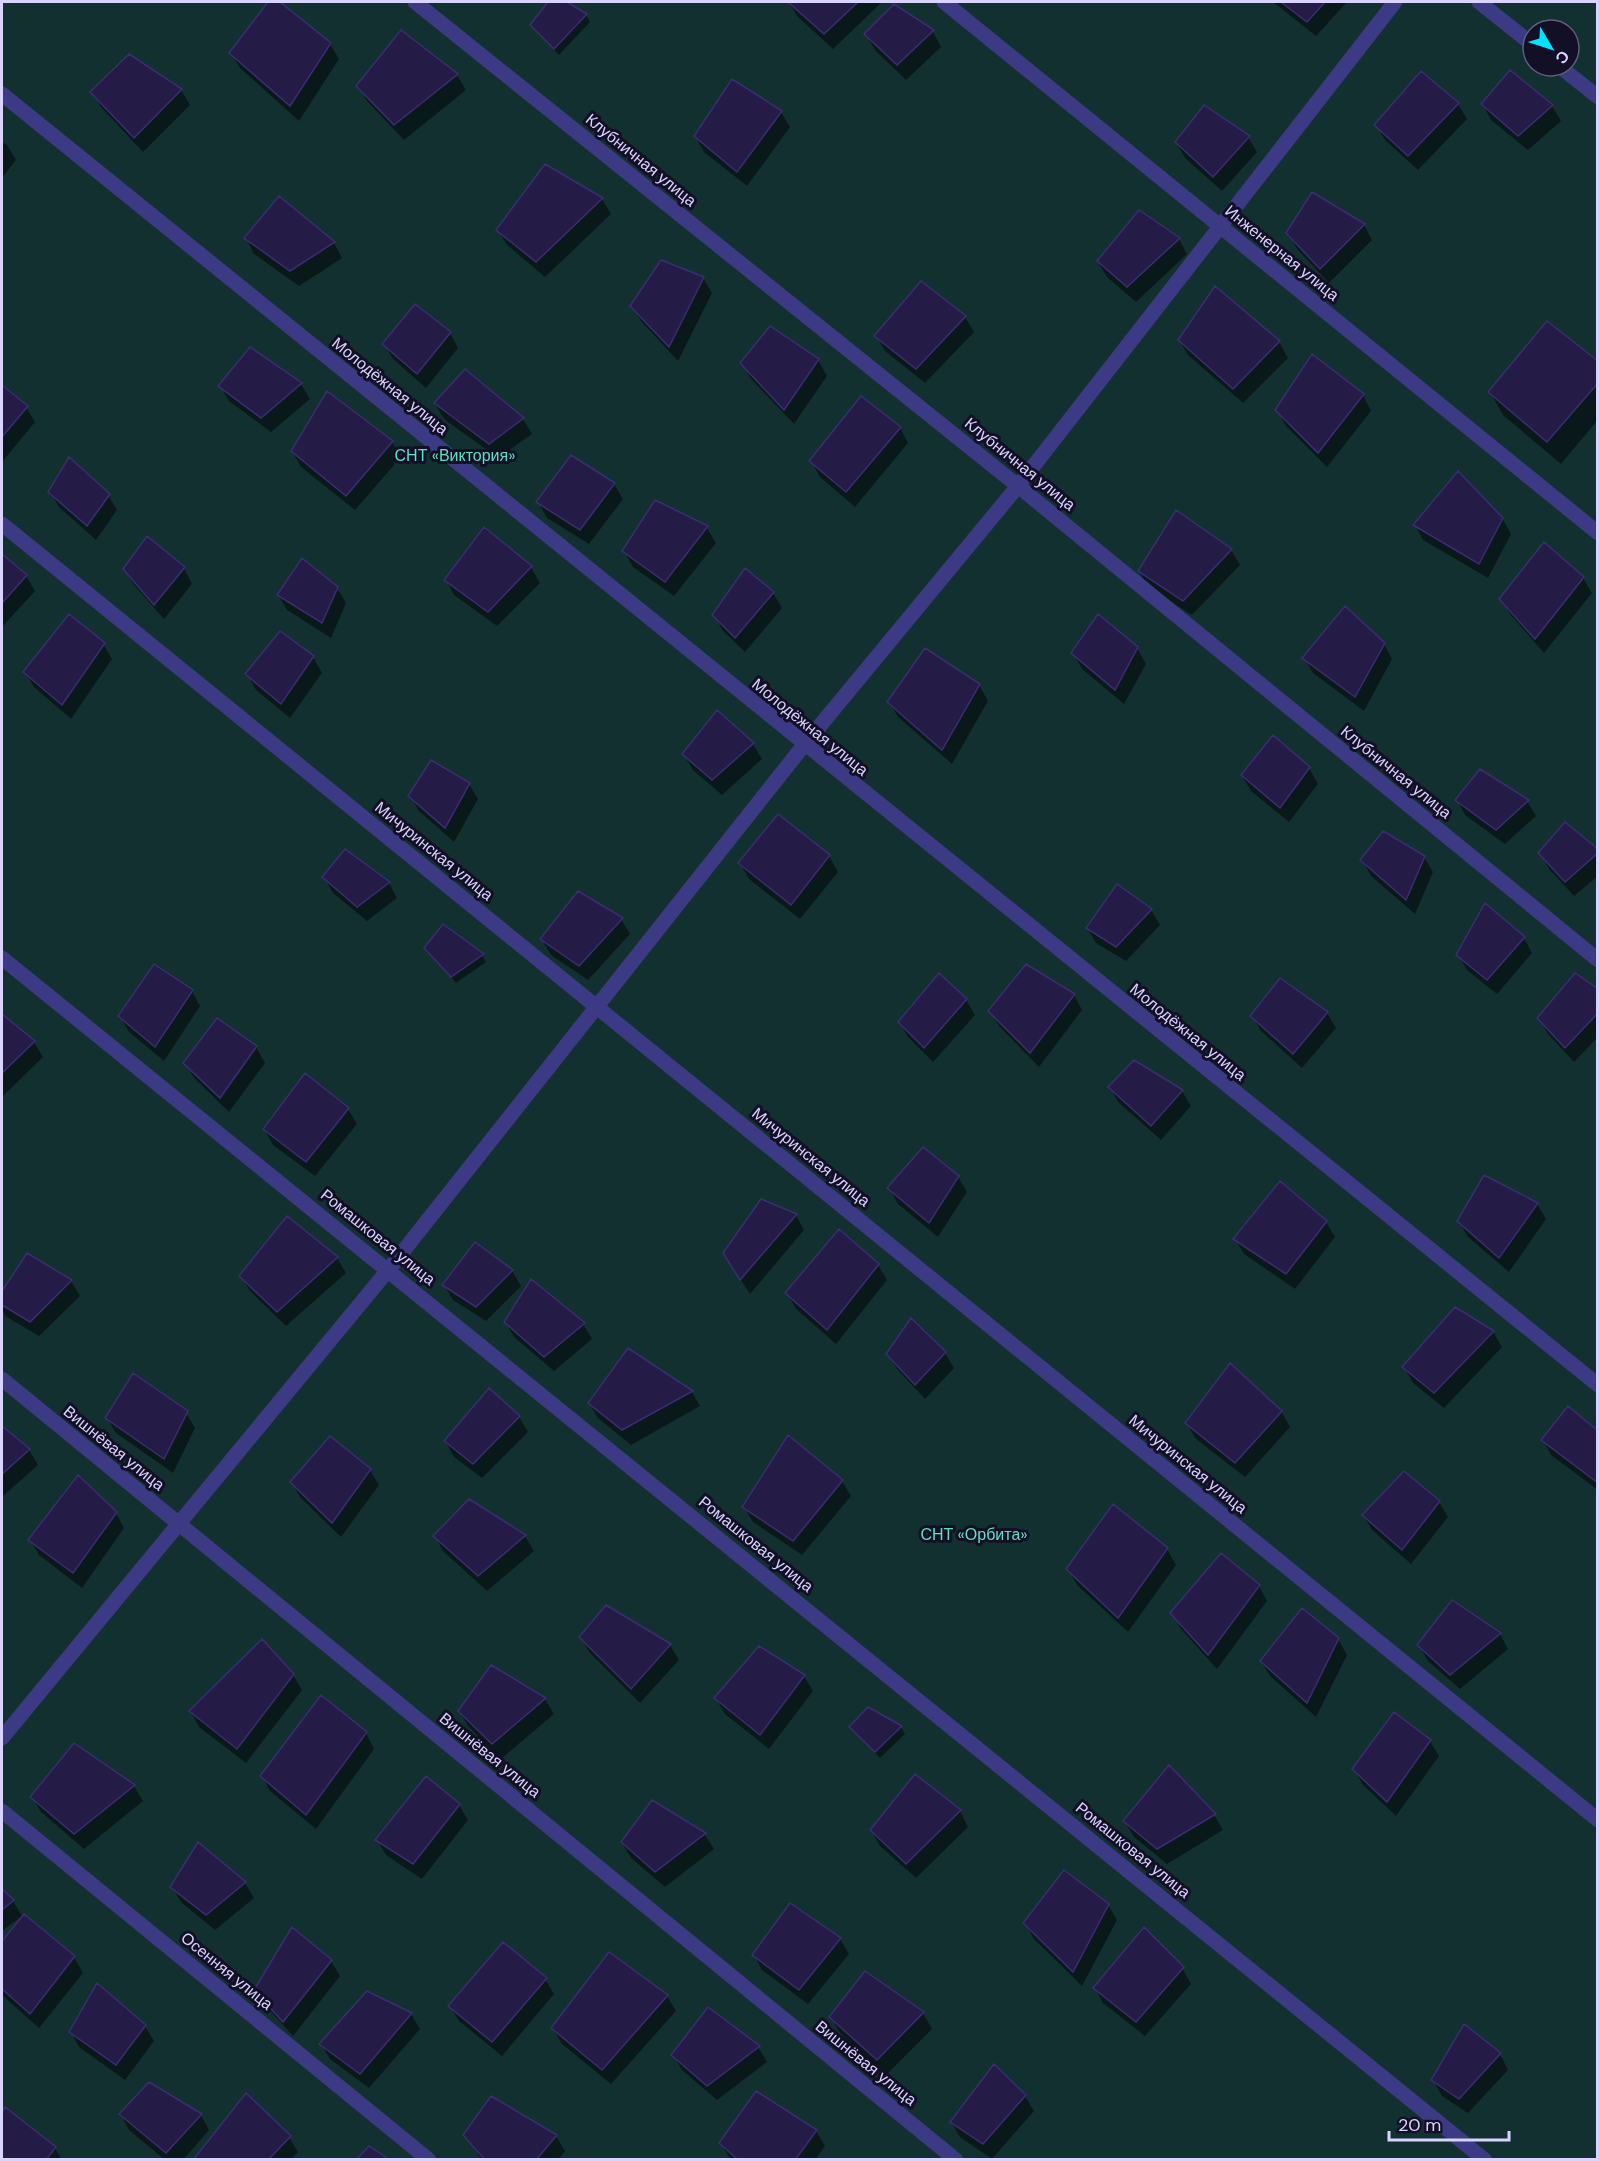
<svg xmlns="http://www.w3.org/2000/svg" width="1599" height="2161" viewBox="0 0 1599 2161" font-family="'DM Sans',sans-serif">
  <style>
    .green { fill: #12302f; fill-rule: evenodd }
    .shadow { fill: #0007 }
    .building { fill: #241b47; stroke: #3b2d73; stroke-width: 1.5 }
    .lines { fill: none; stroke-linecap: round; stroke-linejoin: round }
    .street { stroke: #3d3a85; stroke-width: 15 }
    .labels { text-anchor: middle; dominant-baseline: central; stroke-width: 6; stroke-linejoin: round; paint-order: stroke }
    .street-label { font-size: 16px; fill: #d9d4ff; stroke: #130f26 }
    .park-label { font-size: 16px; fill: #5fe0c0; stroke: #130f26 }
  </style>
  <rect width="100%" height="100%" fill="#130f26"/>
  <!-- green -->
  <path class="green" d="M2 2H1597V2159L2 2160ZM1533 30H1569V66H1533Z"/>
  <!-- shadow -->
  <path class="shadow" d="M270 2H278L330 44 339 59 299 121 240 68 231 53Z
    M550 2H564L586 15 590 22 559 55 531 25Z
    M789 2H882L833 49 797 16Z
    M1273 2H1347L1316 36Z
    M895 6 933 32 941 47 906 80 875 50 866 35Z
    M457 75 466 90 404 140 367 101 358 86Z
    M181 90 190 105 143 152 101 107 92 92Z
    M1458 104 1467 119 1418 170 1385 140 1376 125Z
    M1483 105 1552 106 1561 121 1528 150 1491 120Z
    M781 112 790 127 747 186 704 152 695 136Z
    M1248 137 1257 152 1222 191 1185 158 1176 142Z
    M2 142 7 145 16 160 2 178Z
    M546 166 602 199 611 214 545 277 507 245 498 230Z
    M1364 225 1372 240 1329 283 1297 249 1288 233Z
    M246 238 334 243 342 258 299 286 254 254Z
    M1179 239 1187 254 1136 302 1107 277 1098 262Z
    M703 278 712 293 678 361 641 321 632 306Z
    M921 283 965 317 974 332 925 383 885 351 876 336Z
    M1216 288 1279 342 1288 358 1243 403 1188 355 1179 340Z
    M771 328 818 360 827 376 794 424 751 379 742 363Z
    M450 333 458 348 426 388 393 359 384 344Z
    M250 349 301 384 310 399 271 432 229 401 220 386Z
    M1598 363V425L1596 422 1561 464 1503 415 1490 392Z
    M465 371 523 419 532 434 498 458 444 419 435 404Z
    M2 387 26 407 35 422 2 462Z
    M1363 395 1371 411 1327 467 1286 426 1277 410Z
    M900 428 908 443 855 507 820 477 811 461Z
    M392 442 401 457 355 510 301 467 292 451Z
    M614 484 623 499 589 544 547 518 538 502Z
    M50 492 108 495 117 510 96 540 59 507Z
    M656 502 707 528 716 543 674 596 633 567 624 551Z
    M1502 518 1511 534 1488 578 1423 540 1415 525Z
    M484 529 531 567 540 583 497 626 454 595 446 580Z
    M1231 550 1240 565 1192 615 1148 587 1139 571Z
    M2 556 26 576 35 591 2 627Z
    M184 568 192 584 164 619 134 585 125 570Z
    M745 570 773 593 782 608 745 652 723 631 714 615Z
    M1583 578 1592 593 1544 653 1510 614 1501 599Z
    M337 588 346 603 331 638 287 610 278 595Z
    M1099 616 1137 648 1146 664 1124 704 1082 669 1073 653Z
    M103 644 112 659 71 719 34 687 25 672Z
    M1384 644 1392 659 1364 711 1313 673 1304 658Z
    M926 650 979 685 988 701 952 764 898 717 889 702Z
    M313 657 322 673 290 718 256 690 247 674Z
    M717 712 753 744 762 759 722 795 693 770 684 755Z
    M1274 737 1309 768 1318 784 1289 822 1251 791 1242 776Z
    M469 784 478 799 454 842 419 811 410 796Z
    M1457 800 1527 801 1536 816 1505 844 1465 815Z
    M345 851 389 883 397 898 367 921 333 893 324 877Z
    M1598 851V876L1574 896 1549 869 1540 853Z
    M829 856 838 872 800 919 749 879 740 863Z
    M1424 857 1433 872 1415 914 1371 876 1362 860Z
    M1151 910 1160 925 1126 961 1096 943 1087 928Z
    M621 919 630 934 588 980 551 955 542 940Z
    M443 926 482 955 486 962 456 983 426 948Z
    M1524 938 1532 953 1497 994 1467 970 1458 955Z
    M192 991 200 1006 164 1061 129 1032 120 1017Z
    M1598 991V1037L1574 1062 1548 1034 1539 1018Z
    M1074 995 1082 1010 1039 1067 999 1026 990 1011Z
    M966 1000 975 1015 933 1062 908 1037 899 1022Z
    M1327 1013 1336 1028 1302 1068 1261 1031 1252 1016Z
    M2 1016 34 1042 43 1057 2 1097Z
    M256 1047 265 1063 229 1112 194 1078 185 1063Z
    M1110 1087 1182 1091 1191 1106 1161 1140 1118 1102Z
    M348 1109 357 1124 315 1176 273 1145 264 1129Z
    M958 1177 967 1192 938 1237 898 1204 889 1188Z
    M1537 1204 1546 1219 1509 1272 1467 1236 1459 1221Z
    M796 1215 804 1230 750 1294 733 1268Z
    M288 1218 337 1258 346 1273 286 1326 250 1291 241 1276Z
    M1326 1222 1335 1237 1295 1289 1244 1254 1235 1239Z
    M28 1255 71 1281 80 1296 39 1336 5 1316 2 1309V1293Z
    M878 1265 887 1280 836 1344 796 1309 787 1293Z
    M512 1271 521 1286 486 1321 453 1300 444 1285Z
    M1455 1309 1493 1332 1502 1347 1444 1408 1413 1383 1404 1367Z
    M505 1322 583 1324 592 1339 554 1371 514 1337Z
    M945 1353 954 1368 925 1399 897 1369 888 1354Z
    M489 1390 519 1417 528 1432 482 1478 454 1457 445 1441Z
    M692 1392 700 1406 631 1445 598 1418 589 1403Z
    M1281 1411 1290 1427 1245 1477 1196 1439 1187 1424Z
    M186 1413 195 1428 173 1473 116 1433 107 1418Z
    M2 1428 29 1450 38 1465 2 1497Z
    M1598 1433V1490L1551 1455 1543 1440Z
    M330 1438 370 1470 379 1485 341 1537 300 1497 292 1482Z
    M842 1481 851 1496 802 1555 753 1522 744 1507Z
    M469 1500 525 1536 534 1551 487 1591 443 1551 435 1536Z
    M1439 1502 1448 1517 1411 1564 1372 1530 1363 1515Z
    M116 1513 124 1528 82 1588 39 1555 30 1540Z
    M1167 1549 1176 1565 1128 1632 1077 1585 1068 1569Z
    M1259 1586 1267 1601 1217 1669 1181 1629 1172 1613Z
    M606 1607 670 1645 679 1660 640 1703 589 1652 581 1637Z
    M1500 1634 1508 1649 1460 1689 1428 1661 1419 1646Z
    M1338 1639 1347 1655 1316 1717 1270 1676 1261 1661Z
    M491 1667 545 1699 554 1714 501 1759 468 1726 459 1711Z
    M293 1675 302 1690 246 1763 199 1727 191 1712Z
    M804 1676 813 1691 769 1749 725 1714 716 1699Z
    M868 1709 901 1727 905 1734 880 1758 851 1727Z
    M366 1733 374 1749 316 1829 270 1791 262 1776Z
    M1430 1741 1439 1756 1396 1816 1363 1785 1354 1769Z
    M74 1745 134 1786 143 1801 84 1849 41 1812 32 1797Z
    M1169 1767 1214 1815 1223 1830 1167 1864 1134 1837 1125 1822Z
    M916 1776 960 1811 968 1827 916 1878 880 1846 871 1830Z
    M652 1802 705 1835 714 1849 665 1887 631 1858 622 1843Z
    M459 1805 468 1820 422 1879 386 1855 377 1840Z
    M199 1844 245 1883 254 1898 215 1930 181 1902 172 1887Z
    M2 1891 13 1901 22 1916 2 1931Z
    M1108 1905 1117 1920 1082 1986 1034 1939 1025 1923Z
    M25 1916 74 1957 83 1973 39 2028 2 1995V1943Z
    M293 1930 331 1961 340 1976 293 2036 265 2005 256 1990Z
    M840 1939 849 1954 808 2004 762 1970 754 1955Z
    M1182 1968 1191 1984 1145 2036 1103 2003 1095 1988Z
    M866 1973 923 2013 932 2029 886 2075 840 2033 831 2017Z
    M545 1979 554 1994 502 2056 459 2021 450 2006Z
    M367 1993 411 2014 420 2029 369 2088 330 2059 321 2044Z
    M667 1996 676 2011 611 2084 562 2044 553 2029Z
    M708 2009 758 2047 767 2062 717 2100 682 2070 673 2055Z
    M145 2026 154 2041 125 2080 79 2047 71 2032Z
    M1500 2054 1508 2070 1468 2113 1442 2096 1433 2080Z
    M1025 2096 1034 2111 992 2159 960 2137 951 2122Z
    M6 2109 55 2148 62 2160H2V2114Z
    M121 2115H201L209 2130 183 2160H165L129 2130Z
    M816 2131 825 2146 815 2160H731L721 2144Z
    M465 2135 556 2136 565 2151 558 2160H482Z
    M289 2137 298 2152 291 2160H195Z"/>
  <!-- building -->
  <path class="building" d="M268 2H280L331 43 290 106 229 53Z
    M548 2H567L587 14 554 49 530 25Z
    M788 2H858L824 34Z
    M1281 2H1325L1307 22Z
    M894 4 934 30 897 65 864 34Z
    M401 30 458 74 394 125 356 86Z
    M129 54 182 89 134 138 90 92Z
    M1510 70 1553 105 1518 136 1481 104Z
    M1421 71 1459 103 1408 156 1374 125Z
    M732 79 782 111 737 172 694 136Z
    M1204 105 1250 136 1213 177 1175 142Z
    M545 164 603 198 536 262 496 230Z
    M1312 192 1365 224 1320 269 1286 233Z
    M279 196 335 242 290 271 244 238Z
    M1139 210 1180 238 1127 287 1097 261Z
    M661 260 704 277 669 347 630 306Z
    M921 281 966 316 916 369 874 336Z
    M1215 286 1280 341 1233 389 1178 340Z
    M415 304 451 332 417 374 382 344Z
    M1547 321 1598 361V383L1547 442 1488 392Z
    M770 326 819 359 784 410 740 363Z
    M250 347 302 383 261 418 218 386Z
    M1312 354 1364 394 1318 453 1275 410Z
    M465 369 524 418 489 444 434 403Z
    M2 385 28 406 2 437Z
    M327 391 393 441 346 496 291 451Z
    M861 396 901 427 846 492 809 461Z
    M571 455 615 483 580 530 536 502Z
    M69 457 110 494 87 526 48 492Z
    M1458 471 1503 518 1479 564 1413 525Z
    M655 500 708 526 665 582 622 551Z
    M1176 510 1232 549 1183 601 1138 571Z
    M484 527 532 566 488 612 444 580Z
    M147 536 185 567 154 605 123 569Z
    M1544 542 1584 577 1535 639 1499 599Z
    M2 554 27 575 2 603Z
    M302 558 338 587 322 623 277 595Z
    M745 568 774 592 735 638 712 615Z
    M1345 606 1385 643 1355 697 1302 658Z
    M69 614 105 643 62 705 23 672Z
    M1098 614 1138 647 1115 690 1071 653Z
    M280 631 314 656 281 704 245 674Z
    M925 648 980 684 942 750 887 702Z
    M717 710 754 743 712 780 682 754Z
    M1273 735 1310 767 1280 808 1241 775Z
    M431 760 470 783 445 828 408 796Z
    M1480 769 1529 800 1496 830 1455 800Z
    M778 814 830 855 791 905 738 863Z
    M1565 822 1598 849V853L1565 882 1538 853Z
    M1383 831 1425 856 1406 900 1360 860Z
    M345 849 390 882 357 907 322 877Z
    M1117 884 1152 909 1116 947 1086 928Z
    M578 891 623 918 579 966 540 939Z
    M1485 903 1525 937 1487 980 1456 955Z
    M443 924 484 954 451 977 424 948Z
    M154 964 193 990 155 1047 118 1016Z
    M1026 964 1075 994 1030 1053 988 1011Z
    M939 973 967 999 924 1048 898 1022Z
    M1575 973 1598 989V1013L1565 1048 1537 1018Z
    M1280 978 1328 1012 1293 1054 1250 1016Z
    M2 1014 35 1041 2 1073Z
    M217 1018 257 1046 220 1098 183 1063Z
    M1134 1060 1183 1090 1151 1126 1108 1087Z
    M305 1073 349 1108 306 1162 263 1129Z
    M923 1147 959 1176 929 1223 887 1188Z
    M1484 1175 1538 1203 1499 1258 1457 1221Z
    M1280 1181 1327 1221 1286 1274 1233 1239Z
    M761 1199 797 1214 740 1280 723 1253Z
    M287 1216 338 1257 277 1312 239 1276Z
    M839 1229 879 1264 827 1330 785 1293Z
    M475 1242 513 1270 476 1307 442 1285Z
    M27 1253 72 1280 30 1322 2 1305V1291Z
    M531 1279 585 1323 544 1357 504 1322Z
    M1455 1307 1494 1331 1434 1393 1402 1367Z
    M911 1318 946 1352 915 1385 886 1354Z
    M628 1348 693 1391 622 1430 588 1403Z
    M1230 1363 1282 1411 1235 1463 1185 1423Z
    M133 1373 188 1411 164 1459 105 1418Z
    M489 1388 520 1416 473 1464 444 1441Z
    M1568 1406 1598 1431V1483L1541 1440Z
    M2 1426 30 1449 2 1474Z
    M788 1435 843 1480 793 1541 742 1507Z
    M330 1436 371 1469 332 1523 290 1482Z
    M1404 1471 1440 1501 1402 1550 1362 1515Z
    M78 1475 117 1512 73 1573 28 1540Z
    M469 1499 526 1535 478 1576 433 1536Z
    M1113 1504 1168 1548 1118 1618 1066 1569Z
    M1221 1553 1260 1585 1208 1655 1170 1613Z
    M1452 1600 1501 1633 1450 1675 1417 1645Z
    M606 1605 671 1644 631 1689 579 1637Z
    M1302 1608 1339 1638 1307 1703 1260 1661Z
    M262 1639 294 1674 237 1749 189 1711Z
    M759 1646 805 1675 760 1735 714 1698Z
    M491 1665 546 1698 492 1744 458 1711Z
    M321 1695 367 1732 306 1815 260 1776Z
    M868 1707 902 1726 875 1752 849 1727Z
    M1394 1712 1431 1740 1387 1802 1352 1769Z
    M74 1743 135 1785 74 1834 30 1797Z
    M1169 1765 1216 1814 1157 1849 1123 1821Z
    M915 1774 961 1810 906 1864 870 1830Z
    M426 1776 460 1804 413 1864 375 1840Z
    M652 1800 706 1833 655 1872 621 1842Z
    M198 1842 246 1882 206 1915 170 1887Z
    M1064 1870 1109 1904 1073 1972 1023 1923Z
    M2 1889 14 1900 2 1910Z
    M790 1903 841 1938 799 1990 752 1955Z
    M24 1914 75 1956 30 2014 2 1989V1941Z
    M292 1927 332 1960 283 2022 254 1990Z
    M1144 1927 1184 1967 1136 2022 1093 1988Z
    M503 1942 547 1978 492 2042 448 2006Z
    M609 1952 668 1995 602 2070 551 2028Z
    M865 1971 924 2012 877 2060 829 2017Z
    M97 1983 146 2025 116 2065 69 2032Z
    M367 1991 412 2013 360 2074 319 2044Z
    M708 2007 760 2046 707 2086 671 2055Z
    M1464 2024 1501 2053 1459 2099 1431 2080Z
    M994 2064 1026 2095 983 2144 950 2122Z
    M149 2082 202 2114 166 2153 119 2114Z
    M756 2091 817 2130 795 2160H738L719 2143Z
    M246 2093 291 2136 268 2160H193Z
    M491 2096 557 2135 536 2160H485L463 2135Z
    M5 2107 56 2147 46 2160H2V2112Z
    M369 2146 390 2160H356Z"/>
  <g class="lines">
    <!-- street -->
    <path class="street" d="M415 2 1018 486 1598 960
      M944 2 1598 533
      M1479 2 1533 45
      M1559 66 1598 97
      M2 94 1598 1385
      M2 524 1598 1820
      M2 958 1485 2160
      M2 1379 956 2160
      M2 1738 389 1269 804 745 1018 486 1395 2
      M2 1811 429 2160"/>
  </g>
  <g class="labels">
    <!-- street labels -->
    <g class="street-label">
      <text transform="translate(641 160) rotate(39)">Клубничная улица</text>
      <text transform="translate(1282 253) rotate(39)">Инженерная улица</text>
      <text transform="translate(390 386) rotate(39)">Молодёжная улица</text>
      <text transform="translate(1020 464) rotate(39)">Клубничная улица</text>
      <text transform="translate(810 727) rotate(39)">Молодёжная улица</text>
      <text transform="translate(1396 772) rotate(39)">Клубничная улица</text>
      <text transform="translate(434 851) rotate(39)">Мичуринская улица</text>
      <text transform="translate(1188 1032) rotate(39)">Молодёжная улица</text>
      <text transform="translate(811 1157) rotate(39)">Мичуринская улица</text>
      <text transform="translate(378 1237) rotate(39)">Ромашковая улица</text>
      <text transform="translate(114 1448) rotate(39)">Вишнёвая улица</text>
      <text transform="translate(1188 1464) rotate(39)">Мичуринская улица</text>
      <text transform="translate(756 1544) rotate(39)">Ромашковая улица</text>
      <text transform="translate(490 1755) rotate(39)">Вишнёвая улица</text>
      <text transform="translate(1133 1850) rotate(39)">Ромашковая улица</text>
      <text transform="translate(227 1971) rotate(39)">Осенняя улица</text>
      <text transform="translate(866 2063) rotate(39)">Вишнёвая улица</text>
    </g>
    <!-- park labels -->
    <g class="park-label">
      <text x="455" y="455">СНТ «Виктория»</text>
      <text x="974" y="1534">СНТ «Орбита»</text>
    </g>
  </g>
  <!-- border -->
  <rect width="1599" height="2161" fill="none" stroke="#d9d4ff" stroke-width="6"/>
  <!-- north arrow -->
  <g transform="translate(1551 48) rotate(129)"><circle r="28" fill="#130f26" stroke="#625e7d" stroke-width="1.5"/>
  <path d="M0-4.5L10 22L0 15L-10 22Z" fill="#00e5ff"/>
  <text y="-9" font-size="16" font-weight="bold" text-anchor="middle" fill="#d9d4ff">С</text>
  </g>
  <!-- scale -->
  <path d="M1389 2131v9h120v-9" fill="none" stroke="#d9d4ff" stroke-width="3"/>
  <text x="1398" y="2131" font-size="18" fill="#d9d4ff" stroke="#130f26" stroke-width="4.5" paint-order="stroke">20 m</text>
</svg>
